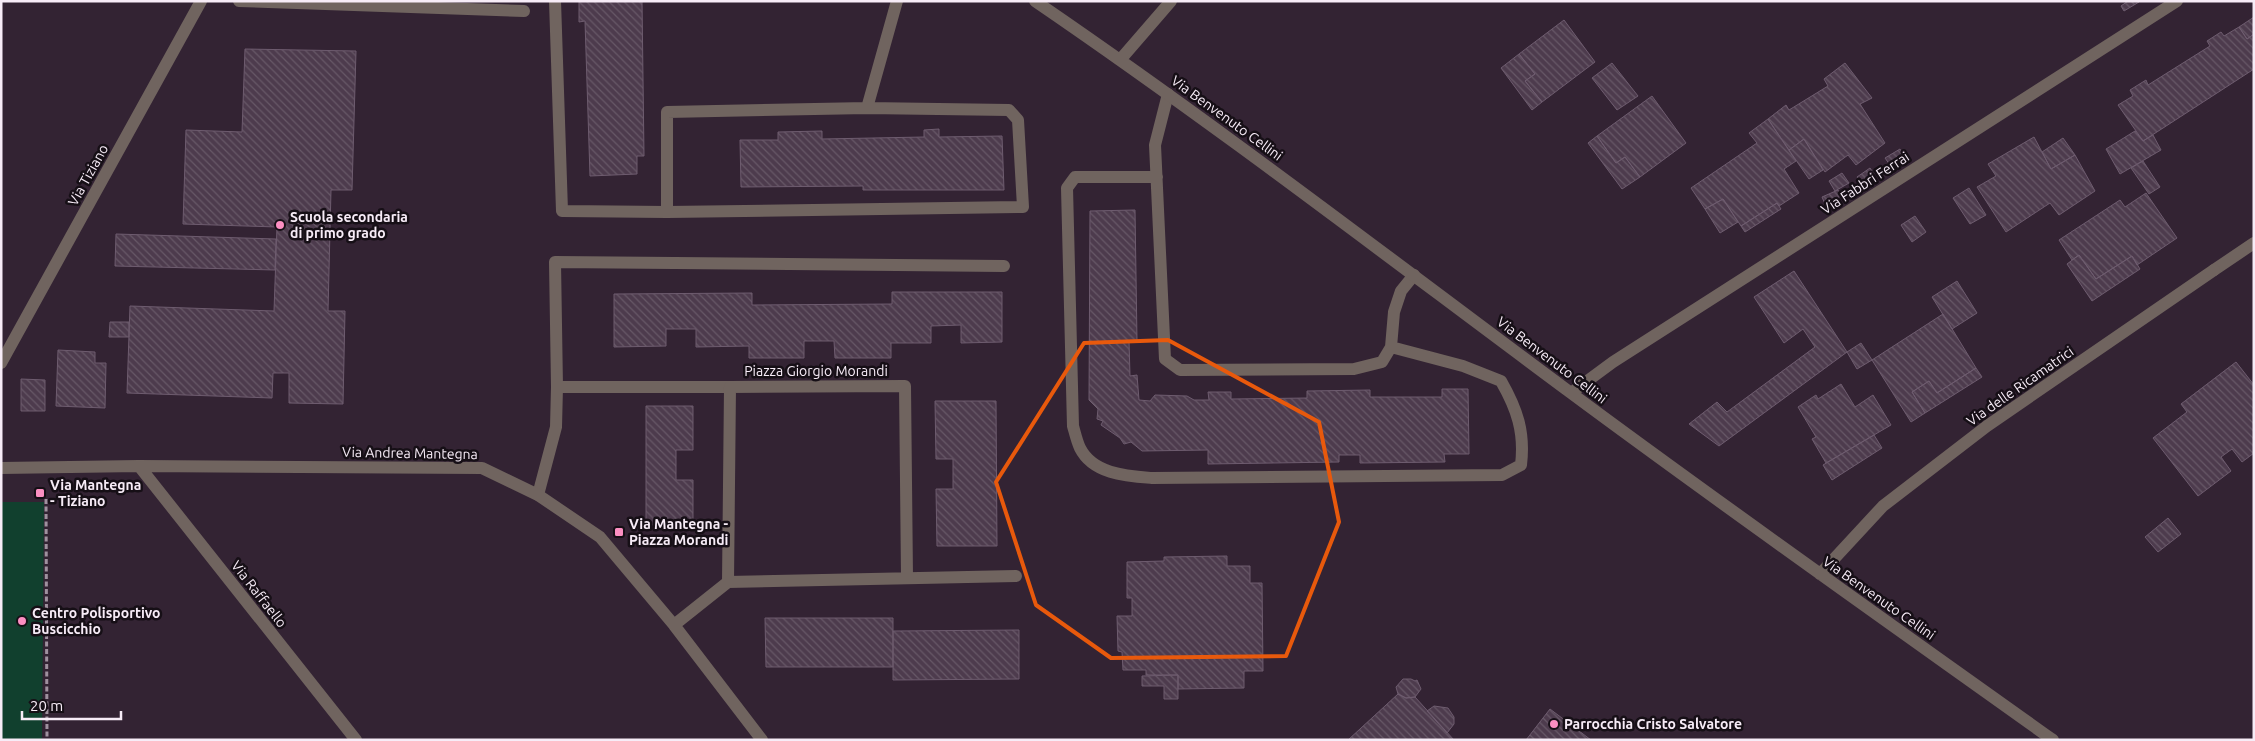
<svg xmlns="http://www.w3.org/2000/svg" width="2255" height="741" viewBox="0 0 2255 741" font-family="Ubuntu,sans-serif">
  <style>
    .garden { fill: #11402e }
    .building { fill: url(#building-back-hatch); stroke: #6e5c6f }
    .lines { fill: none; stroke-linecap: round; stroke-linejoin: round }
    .path { stroke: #9f919f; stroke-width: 3; stroke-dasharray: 5 2.5; stroke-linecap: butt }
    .service { stroke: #70645f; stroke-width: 12 }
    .minor { stroke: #70645f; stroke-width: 12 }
    .marked { fill: none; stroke: #e8590c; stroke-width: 4; stroke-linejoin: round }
    .poi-dot { fill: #fc8fc2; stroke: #160f16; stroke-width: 2 }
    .labels { text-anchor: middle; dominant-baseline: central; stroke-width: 5; stroke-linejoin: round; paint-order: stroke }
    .street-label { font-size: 14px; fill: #f7ecf7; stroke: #160f16 }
    .poi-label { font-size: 14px; font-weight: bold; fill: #f7ecf7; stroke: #160f16; text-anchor: start }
  </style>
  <defs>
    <pattern id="building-back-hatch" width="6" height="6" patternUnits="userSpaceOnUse" patternTransform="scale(1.25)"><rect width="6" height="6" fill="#4d3b4d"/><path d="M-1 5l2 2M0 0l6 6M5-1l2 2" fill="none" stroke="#675867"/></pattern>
  </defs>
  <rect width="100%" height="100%" fill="#332333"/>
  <!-- garden -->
  <path class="garden" d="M1 502H44L42 740H1Z"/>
  <!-- building -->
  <path class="building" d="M579 1H642L644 156H637V174L590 176 585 21 579 22Z
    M2128 1 2139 2 2124 11 2121 6Z
    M2254 17V34L2247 39 2239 27Z
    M1564 20 1595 62 1542 102 1525 81 1535 74 1519 54Z
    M2239 27 2247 39 2254 34V69L2143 141 2118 105 2133 96 2130 90 2146 80 2148 85 2210 46 2207 41 2221 32 2224 36Z
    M245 49 356 51 352 190H331L328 311H345L343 404 289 403V373H273L272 398 127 393 130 306 274 311 277 227 183 224 186 130 242 132Z
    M1519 54 1535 74 1525 81 1542 102 1532 110 1501 68Z
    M1612 63 1638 96 1617 110 1592 78Z
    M1845 63 1872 98 1860 104 1885 143 1856 165 1848 155 1825 172 1804 139 1789 150 1768 119 1786 105 1789 110 1828 86 1824 79Z
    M1652 96 1686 143 1640 177 1625 157 1616 163 1597 136Z
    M1768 119 1796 161 1784 169 1799 193 1779 206 1777 203 1741 226 1723 199 1705 209 1691 188 1757 143 1749 133Z
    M939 129V137L1002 136 1004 190H863V186L741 187 740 140H778V132L822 131V139L924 137V130Z
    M2135 131 2143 141 2153 135 2161 150 2120 174 2106 149Z
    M1597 136 1616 163 1625 157 1640 177 1622 189 1588 143Z
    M2034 137 2051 169 2075 155 2095 191 2059 215 2050 203 2006 232 1977 187 1996 176 1988 164Z
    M2063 138 2075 155 2051 169 2042 152Z
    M1804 139 1823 170 1809 179 1789 150Z
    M1900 149 1904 156 1890 165 1885 158Z
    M2143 161 2160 187 2149 194 2131 168Z
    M1870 168 1874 174 1861 182 1857 177Z
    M1842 173 1849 183 1835 191 1829 181Z
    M1969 188 1986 215 1970 224 1953 198Z
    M1838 190 1841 196 1825 204 1822 197Z
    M2146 193 2177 238 2137 265 2132 256 2096 279 2079 255 2072 260 2059 240 2120 200 2125 207Z
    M1723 199 1738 222 1720 233 1705 209Z
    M1777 203 1781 209 1745 232 1741 226Z
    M1135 210 1137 341H1129L1130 376 1137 375 1139 400 1150 401 1155 395 1187 396 1194 400H1209L1208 392H1231V399L1307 398V391L1370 390V397H1442V389H1468L1469 454H1444L1445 462 1360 463V455H1339V462L1208 464V450L1142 451 1131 442 1124 444 1120 438 1101 425 1103 421 1097 419 1098 409 1089 400 1090 211Z
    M1915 216 1926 232 1912 242 1901 225Z
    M116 234 276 239 275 270 115 266Z
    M2079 255 2096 279 2132 256 2140 269 2092 301 2067 264Z
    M1794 271 1847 352 1719 446 1689 424 1717 402 1727 412 1815 347 1803 329 1784 343 1754 297Z
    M1957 281 1977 313 1952 329 1932 297Z
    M892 292H1002V342L961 343V325L931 326V343H891V358H835L834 341H804V358H749V346L696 347V329H666V346L614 347V294L752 293V305L892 304Z
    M1943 314 1976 368 1937 393 1929 381 1912 392 1925 413 1911 422 1872 360Z
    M110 322H129V337H109Z
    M1861 343 1872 360 1857 369 1847 352Z
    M58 350 95 352V363H106L105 408 56 406Z
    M2236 362 2254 385V453L2242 462 2232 449 2221 457 2231 471 2198 496 2153 438 2187 412 2181 404Z
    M1976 368 1982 377 1925 413 1912 392 1929 381 1937 393Z
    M21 379 45 380V411H21Z
    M1841 384 1855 407 1873 395 1891 425 1826 463 1812 439 1816 437 1798 407 1816 395 1818 399Z
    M935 401H996L997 546H937L936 489H953V459H936Z
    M646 406H693V450H676V480H693V524L646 525Z
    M1874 435 1882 448 1832 480 1823 465Z
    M2168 518 2181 534 2158 552 2145 537Z
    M1227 556V566H1250V583H1262L1263 671H1244V688L1178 689V675H1146V670H1123L1122 652 1118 651 1117 616H1132V598H1127V562L1164 561V557Z
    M765 618H893V667H766Z
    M1019 630V679L893 680V631Z
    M1178 675V699H1164V686H1142V676Z
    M1403 679H1411L1415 681 1417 680 1421 689 1415 697 1406 698 1398 694 1396 687Z
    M1398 694 1406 698 1415 697 1454 740H1348Z
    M1434 706 1448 708 1454 717V724L1447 733 1427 711Z
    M1550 709 1591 740H1526Z"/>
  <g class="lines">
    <!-- path -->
    <path class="path" d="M46 499 47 740"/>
    <!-- service -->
    <path class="service" d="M239 1 524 11
      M555 1 562 211 667 212V112L867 108 897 1
      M1168 94 1155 145 1165 359 1180 370 1354 369 1382 362 1391 347 1394 312 1401 291 1414 275
      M1157 177H1075L1067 188 1073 426C1075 433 1077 442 1080 448 1093 474 1126 476 1152 478L1502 475 1521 465C1525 432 1517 409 1501 381L1463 366 1391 347
      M667 212 1023 207 1018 120 1009 110 867 108
      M2214 270 2254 243
      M557 387H730
      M538 495 556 427 557 387 555 262 1004 266"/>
    <!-- minor -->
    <path class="minor" d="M1035 1C1218 126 1393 261 1571 393 1730 511 1892 625 2053 740
      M1120 60 1171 1
      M1 363 201 1
      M1571 393 1613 362 2177 1
      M139 466 356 740
      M1 468 139 466 482 468 538 495 600 537 674 625 762 740
      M1820 574 1883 506 1987 426 2214 270
      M728 582 730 387 905 386 907 577
      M674 625 728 582 1016 576"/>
  </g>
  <!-- marked area -->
  <path class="marked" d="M1168 340 1319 422 1339 522 1286 656 1111 658 1036 605 996 482 1084 343Z"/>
  <!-- markers -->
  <g class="poi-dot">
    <circle cx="280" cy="225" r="5"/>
    <rect x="35" y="488" width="10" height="10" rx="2.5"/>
    <rect x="614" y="527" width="10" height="10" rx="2.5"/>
    <circle cx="22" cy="621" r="5"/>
    <circle cx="1554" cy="724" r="5"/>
  </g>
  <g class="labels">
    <!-- street labels -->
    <g class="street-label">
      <text transform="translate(1227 118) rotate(36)">Via Benvenuto Cellini</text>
      <text transform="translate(88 175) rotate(-61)">Via Tiziano</text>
      <text transform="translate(1865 183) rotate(-33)">Via Fabbri Ferrai</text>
      <text transform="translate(1552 360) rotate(37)">Via Benvenuto Cellini</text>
      <text x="816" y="371">Piazza Giorgio Morandi</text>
      <text transform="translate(2020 386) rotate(-35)">Via delle Ricamatrici</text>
      <text transform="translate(410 453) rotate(1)">Via Andrea Mantegna</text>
      <text transform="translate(259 594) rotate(52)">Via Raffaello</text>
      <text transform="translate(1879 598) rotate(35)">Via Benvenuto Cellini</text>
    </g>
    <!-- poi labels -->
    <g class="poi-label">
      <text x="290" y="217">Scuola secondaria<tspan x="290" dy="16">di primo grado</tspan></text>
      <text x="50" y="485">Via Mantegna<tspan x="50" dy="16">- Tiziano</tspan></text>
      <text x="629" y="524">Via Mantegna -<tspan x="629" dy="16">Piazza Morandi</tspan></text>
      <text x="32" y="613">Centro Polisportivo<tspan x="32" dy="16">Buscicchio</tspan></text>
      <text x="1564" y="724">Parrocchia Cristo Salvatore</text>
    </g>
  </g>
  <!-- border -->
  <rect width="2255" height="741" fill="none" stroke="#f7ecf7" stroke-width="5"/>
  <!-- scale -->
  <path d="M22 711v8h99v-8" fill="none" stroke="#f7ecf7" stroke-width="2.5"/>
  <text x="30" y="711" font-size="15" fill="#f7ecf7" stroke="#160f16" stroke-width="4" paint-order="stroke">20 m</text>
</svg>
